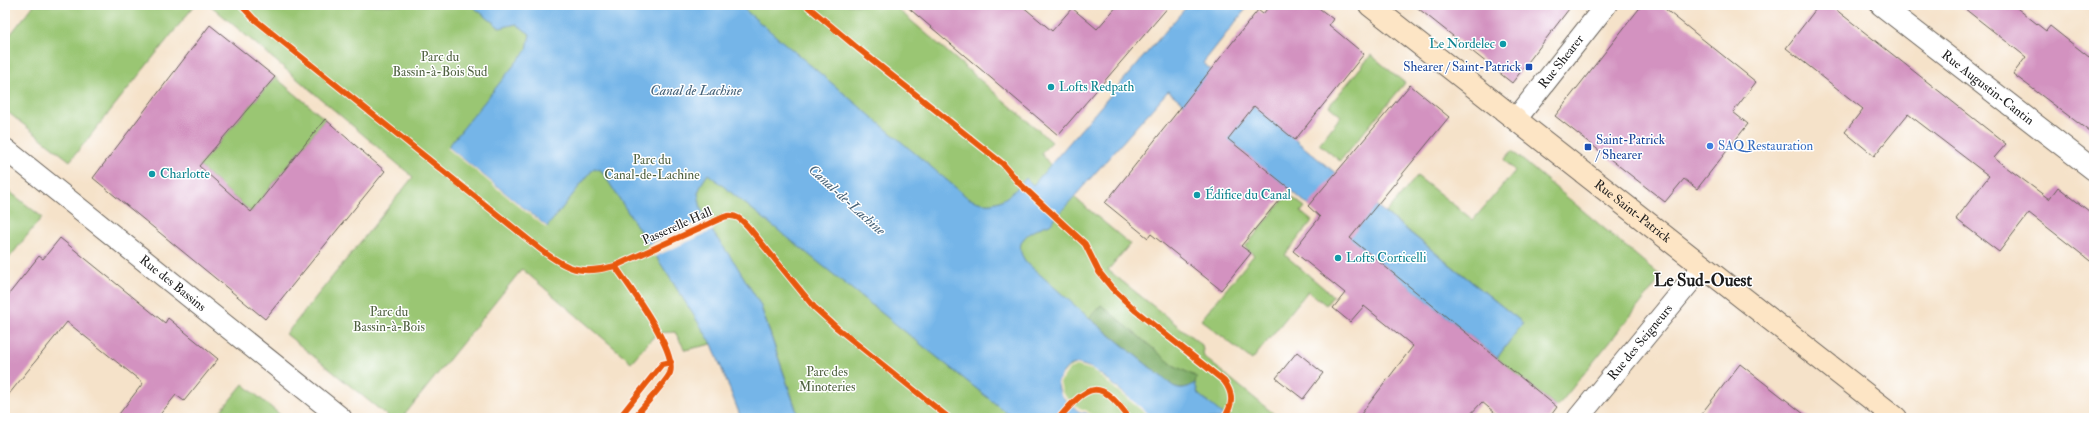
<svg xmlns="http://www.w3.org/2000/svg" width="2099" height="423" viewBox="0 0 2099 423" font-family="'IM FELL Double Pica',serif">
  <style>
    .green { fill: #9ac673; stroke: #5b7148 }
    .forest { fill: #7bab65; stroke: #4c6440 }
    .water { fill: #74b5e8; stroke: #486882 }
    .pier { fill: #f5e2c9 }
    .building { fill: #d392c0 }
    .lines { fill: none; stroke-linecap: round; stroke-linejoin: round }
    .street-casing { stroke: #686159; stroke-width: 23 }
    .secondary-casing { stroke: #686159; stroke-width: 24 }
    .street { stroke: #fff; stroke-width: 21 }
    .secondary { stroke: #fde5c5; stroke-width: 22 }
    .cycleway-casing { stroke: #fff; stroke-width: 8 }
    .cycleway { stroke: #e8590c; stroke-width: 6 }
    .culture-dot { fill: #0f9aa8; stroke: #fff; stroke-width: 1.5 }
    .transit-dot { fill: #1a4fb4; stroke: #fff; stroke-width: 1.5 }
    .shop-dot { fill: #3f7fe0; stroke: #fff; stroke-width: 1.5 }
    .labels { text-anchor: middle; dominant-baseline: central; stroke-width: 3; stroke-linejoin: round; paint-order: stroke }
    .culture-label { font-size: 13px; fill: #0d838f; stroke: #fff; text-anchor: start }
    .park-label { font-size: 13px; fill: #4e603f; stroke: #fff }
    .street-label { font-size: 13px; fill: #1c1c1c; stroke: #fff }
    .transit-label { font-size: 13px; fill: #164399; stroke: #fff; text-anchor: end }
    .shop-label { font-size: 13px; fill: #366cbe; stroke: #fff; text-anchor: start }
    .water-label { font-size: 14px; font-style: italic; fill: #446178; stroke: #fff }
    .district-label { font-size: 17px; font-weight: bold; fill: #1c1c1c; stroke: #fff }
  </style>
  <rect width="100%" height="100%" fill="#fff"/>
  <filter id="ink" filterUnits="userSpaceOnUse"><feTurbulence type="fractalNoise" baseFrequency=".025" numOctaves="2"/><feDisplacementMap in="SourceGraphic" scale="8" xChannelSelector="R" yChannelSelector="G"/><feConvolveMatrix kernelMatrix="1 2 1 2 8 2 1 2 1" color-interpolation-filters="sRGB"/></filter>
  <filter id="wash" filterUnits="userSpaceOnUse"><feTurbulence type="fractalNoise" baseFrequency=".012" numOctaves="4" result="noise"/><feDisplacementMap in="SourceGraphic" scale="16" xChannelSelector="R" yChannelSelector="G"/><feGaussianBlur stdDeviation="0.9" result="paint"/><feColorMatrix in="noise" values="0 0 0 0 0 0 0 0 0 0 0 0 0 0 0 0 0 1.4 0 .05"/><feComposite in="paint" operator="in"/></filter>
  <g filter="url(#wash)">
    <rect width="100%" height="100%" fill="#f5e2c9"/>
    <!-- green -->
    <path class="green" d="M34 5H195L70 161 5 110V41Z
      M210 5H893L1052 142 1041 153 1075 198 1130 244 1108 270 1202 345 1204 357 1279 418H799L760 304 712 344 685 350 675 332 657 333 631 362 522 269 402 418H390L286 334 413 177Z
      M1371 55 1405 83 1340 161 1319 144 1341 116 1329 106Z
      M275 77 325 119 251 212 199 166Z
      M1512 151 1662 277 1557 407 1497 358 1523 323 1386 213 1417 176 1473 220 1515 171 1504 160Z
      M5 188 42 217 5 263Z
      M1288 194 1305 207 1301 212 1312 221 1285 255 1333 296 1326 305 1308 291 1252 360 1201 320 1254 255 1245 247Z
      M243 384 284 418H215Z"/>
    <!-- forest -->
    <path class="forest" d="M1101 305 1173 365 1197 377 1195 383C1188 388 1181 390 1173 386L1089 318Z"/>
    <!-- water -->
    <path class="water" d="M471 5H739L968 198C995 211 1009 198 1026 178L1033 185 1188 5H1249L1203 63 1323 163 1523 323 1497 358 1168 91 1050 224C1031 230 1009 241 1027 263L1089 318 1173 386C1181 390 1188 388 1195 383L1198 394 1227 418C1215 418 1161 421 1154 418 1135 410 1087 347 1066 369 1048 389 1066 400 1081 413L1085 412 1094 418H1013L708 174 702 183 698 193 701 209 714 234 735 263 760 304 799 418H741L712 344 601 170 594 168 547 227 448 147 527 49 530 34 516 24 500 28Z"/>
    <!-- pier -->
    <path class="pier" d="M448 147 547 227 546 228 447 148Z
      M707 217 714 230 654 257 647 245Z
      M1077 364 1093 369 1154 418H1151L1092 370 1077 366 1069 369 1060 383 1063 394 1067 398 1082 410H1086L1096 418 1085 412 1081 413 1061 395 1058 383 1060 377 1068 368Z"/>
    <g id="blocks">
      <!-- building -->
      <path class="building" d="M905 5H1021L1052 31 1072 8 1097 29 1118 5H1170L1058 135Z
        M1270 5H1315L1333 19 1329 25 1364 54 1295 140 1254 106 1228 139 1289 188 1241 246 1251 253 1221 290 1151 234 1148 238 1105 203 1258 10 1263 14Z
        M1414 5H1572L1512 83Z
        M1642 5H1660L1756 82 1733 112 1748 124 1697 189 1684 179 1665 202 1555 116Z
        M1819 5H1830L2006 144 1994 158 2049 199 2058 187 2094 215V264L2029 213 1999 252 1956 219 1989 176 1908 114 1874 156 1845 132 1863 109 1786 48Z
        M1960 5H2013L2046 31 2050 26 2094 61V135L2013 74 2026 57Z
        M210 25 275 77 199 166 251 212 325 119 385 171 265 319 93 178Z
        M1410 85 1449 117 1350 238 1557 407 1549 418H1501L1482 402 1467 418H1358L1413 346 1364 306 1350 322 1333 308 1345 293 1293 251 1320 217 1308 206Z
        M60 238 165 323 168 318 218 359 184 401 176 395 157 418H116L143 383 67 322 5 399V299L39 256 43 259Z
        M1297 352 1323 373 1303 399 1276 378Z
        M1740 364 1809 418H1698Z"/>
    </g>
  </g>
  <g filter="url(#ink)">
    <use href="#blocks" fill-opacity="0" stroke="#686159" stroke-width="1"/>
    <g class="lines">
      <defs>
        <g id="street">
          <path id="s1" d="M1881 5 2094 170"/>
          <path id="s2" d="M1516 119 1606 5"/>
          <path id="s3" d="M5 149 341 418"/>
          <path id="s4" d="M1578 418 1703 266"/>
        </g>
        <g id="secondary">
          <path id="s5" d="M1370 5 1896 418"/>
        </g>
      </defs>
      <!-- street casing -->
      <use href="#street" class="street-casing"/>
      <!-- secondary casing -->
      <use href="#secondary" class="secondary-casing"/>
      <!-- street -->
      <use href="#street" class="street"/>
      <!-- secondary -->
      <use href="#secondary" class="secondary"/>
      <defs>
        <path id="cycleway" d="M241 5 253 18 540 249C567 270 581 275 615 266L724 217C736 213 742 220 750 229L814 307 837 328 949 418
          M806 5 855 46 1003 164 1019 183 1085 244 1099 272 1112 288 1136 311 1224 381C1234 394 1233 405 1224 418
          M615 266C628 285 678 351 670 373 667 381 641 409 634 418
          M619 418 662 364 671 362
          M1059 418C1089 383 1100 378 1129 418"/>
      </defs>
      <!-- cycleway casing -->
      <use href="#cycleway" class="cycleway-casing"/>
      <!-- cycleway -->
      <use href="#cycleway" class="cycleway"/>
    </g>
  </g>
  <!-- markers -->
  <g class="culture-dot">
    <circle cx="1503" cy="44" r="4"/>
    <circle cx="1051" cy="87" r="4"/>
    <circle cx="152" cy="174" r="4"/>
    <circle cx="1197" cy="195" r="4"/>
    <circle cx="1338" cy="258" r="4"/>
  </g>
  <g class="transit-dot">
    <rect x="1525" y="63" width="8" height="8" rx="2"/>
    <rect x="1584" y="143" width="8" height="8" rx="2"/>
  </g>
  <circle class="shop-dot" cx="1710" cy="146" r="4"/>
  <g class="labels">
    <!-- culture labels -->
    <g class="culture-label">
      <text x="1495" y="44" text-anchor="end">Le Nordelec</text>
      <text x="1059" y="87">Lofts Redpath</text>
      <text x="160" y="174">Charlotte</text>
      <text x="1205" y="195">Édifice du Canal</text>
      <text x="1346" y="258">Lofts Corticelli</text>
    </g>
    <!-- park labels -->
    <g class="park-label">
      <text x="440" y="57">Parc du<tspan x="440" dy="15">Bassin-à-Bois Sud</tspan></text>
      <text x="652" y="160">Parc du<tspan x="652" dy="15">Canal-de-Lachine</tspan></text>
      <text x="389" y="312">Parc du<tspan x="389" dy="15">Bassin-à-Bois</tspan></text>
      <text x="827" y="372">Parc des<tspan x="827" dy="15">Minoteries</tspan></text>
    </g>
    <!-- street labels -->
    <g class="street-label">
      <text stroke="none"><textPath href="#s2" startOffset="73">Rue Shearer</textPath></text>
      <text stroke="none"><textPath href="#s1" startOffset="135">Rue Augustin-Cantin</textPath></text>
      <text stroke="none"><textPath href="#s5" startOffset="334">Rue Saint-Patrick</textPath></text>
      <text transform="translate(677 226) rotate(-24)">Passerelle Hall</text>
      <text stroke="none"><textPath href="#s3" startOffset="215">Rue des Bassins</textPath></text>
      <text stroke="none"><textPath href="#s4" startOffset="98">Rue des Seigneurs</textPath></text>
    </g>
    <!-- transit labels -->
    <g class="transit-label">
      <text x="1521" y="67">Shearer / Saint-Patrick</text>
      <text x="1596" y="140" text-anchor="start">Saint-Patrick<tspan x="1596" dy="15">/ Shearer</tspan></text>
    </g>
    <!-- shop labels -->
    <g class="shop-label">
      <text x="1718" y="146">SAQ Restauration</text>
    </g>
    <!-- water labels -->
    <g class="water-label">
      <text x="696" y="90">Canal de Lachine</text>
      <text transform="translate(847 200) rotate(42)">Canal-de-Lachine</text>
    </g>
    <!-- district labels -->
    <g class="district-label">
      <text x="1703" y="280">Le Sud-Ouest</text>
    </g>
  </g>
  <!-- margin -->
  <rect width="2099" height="423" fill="none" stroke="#fff" stroke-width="20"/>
</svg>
